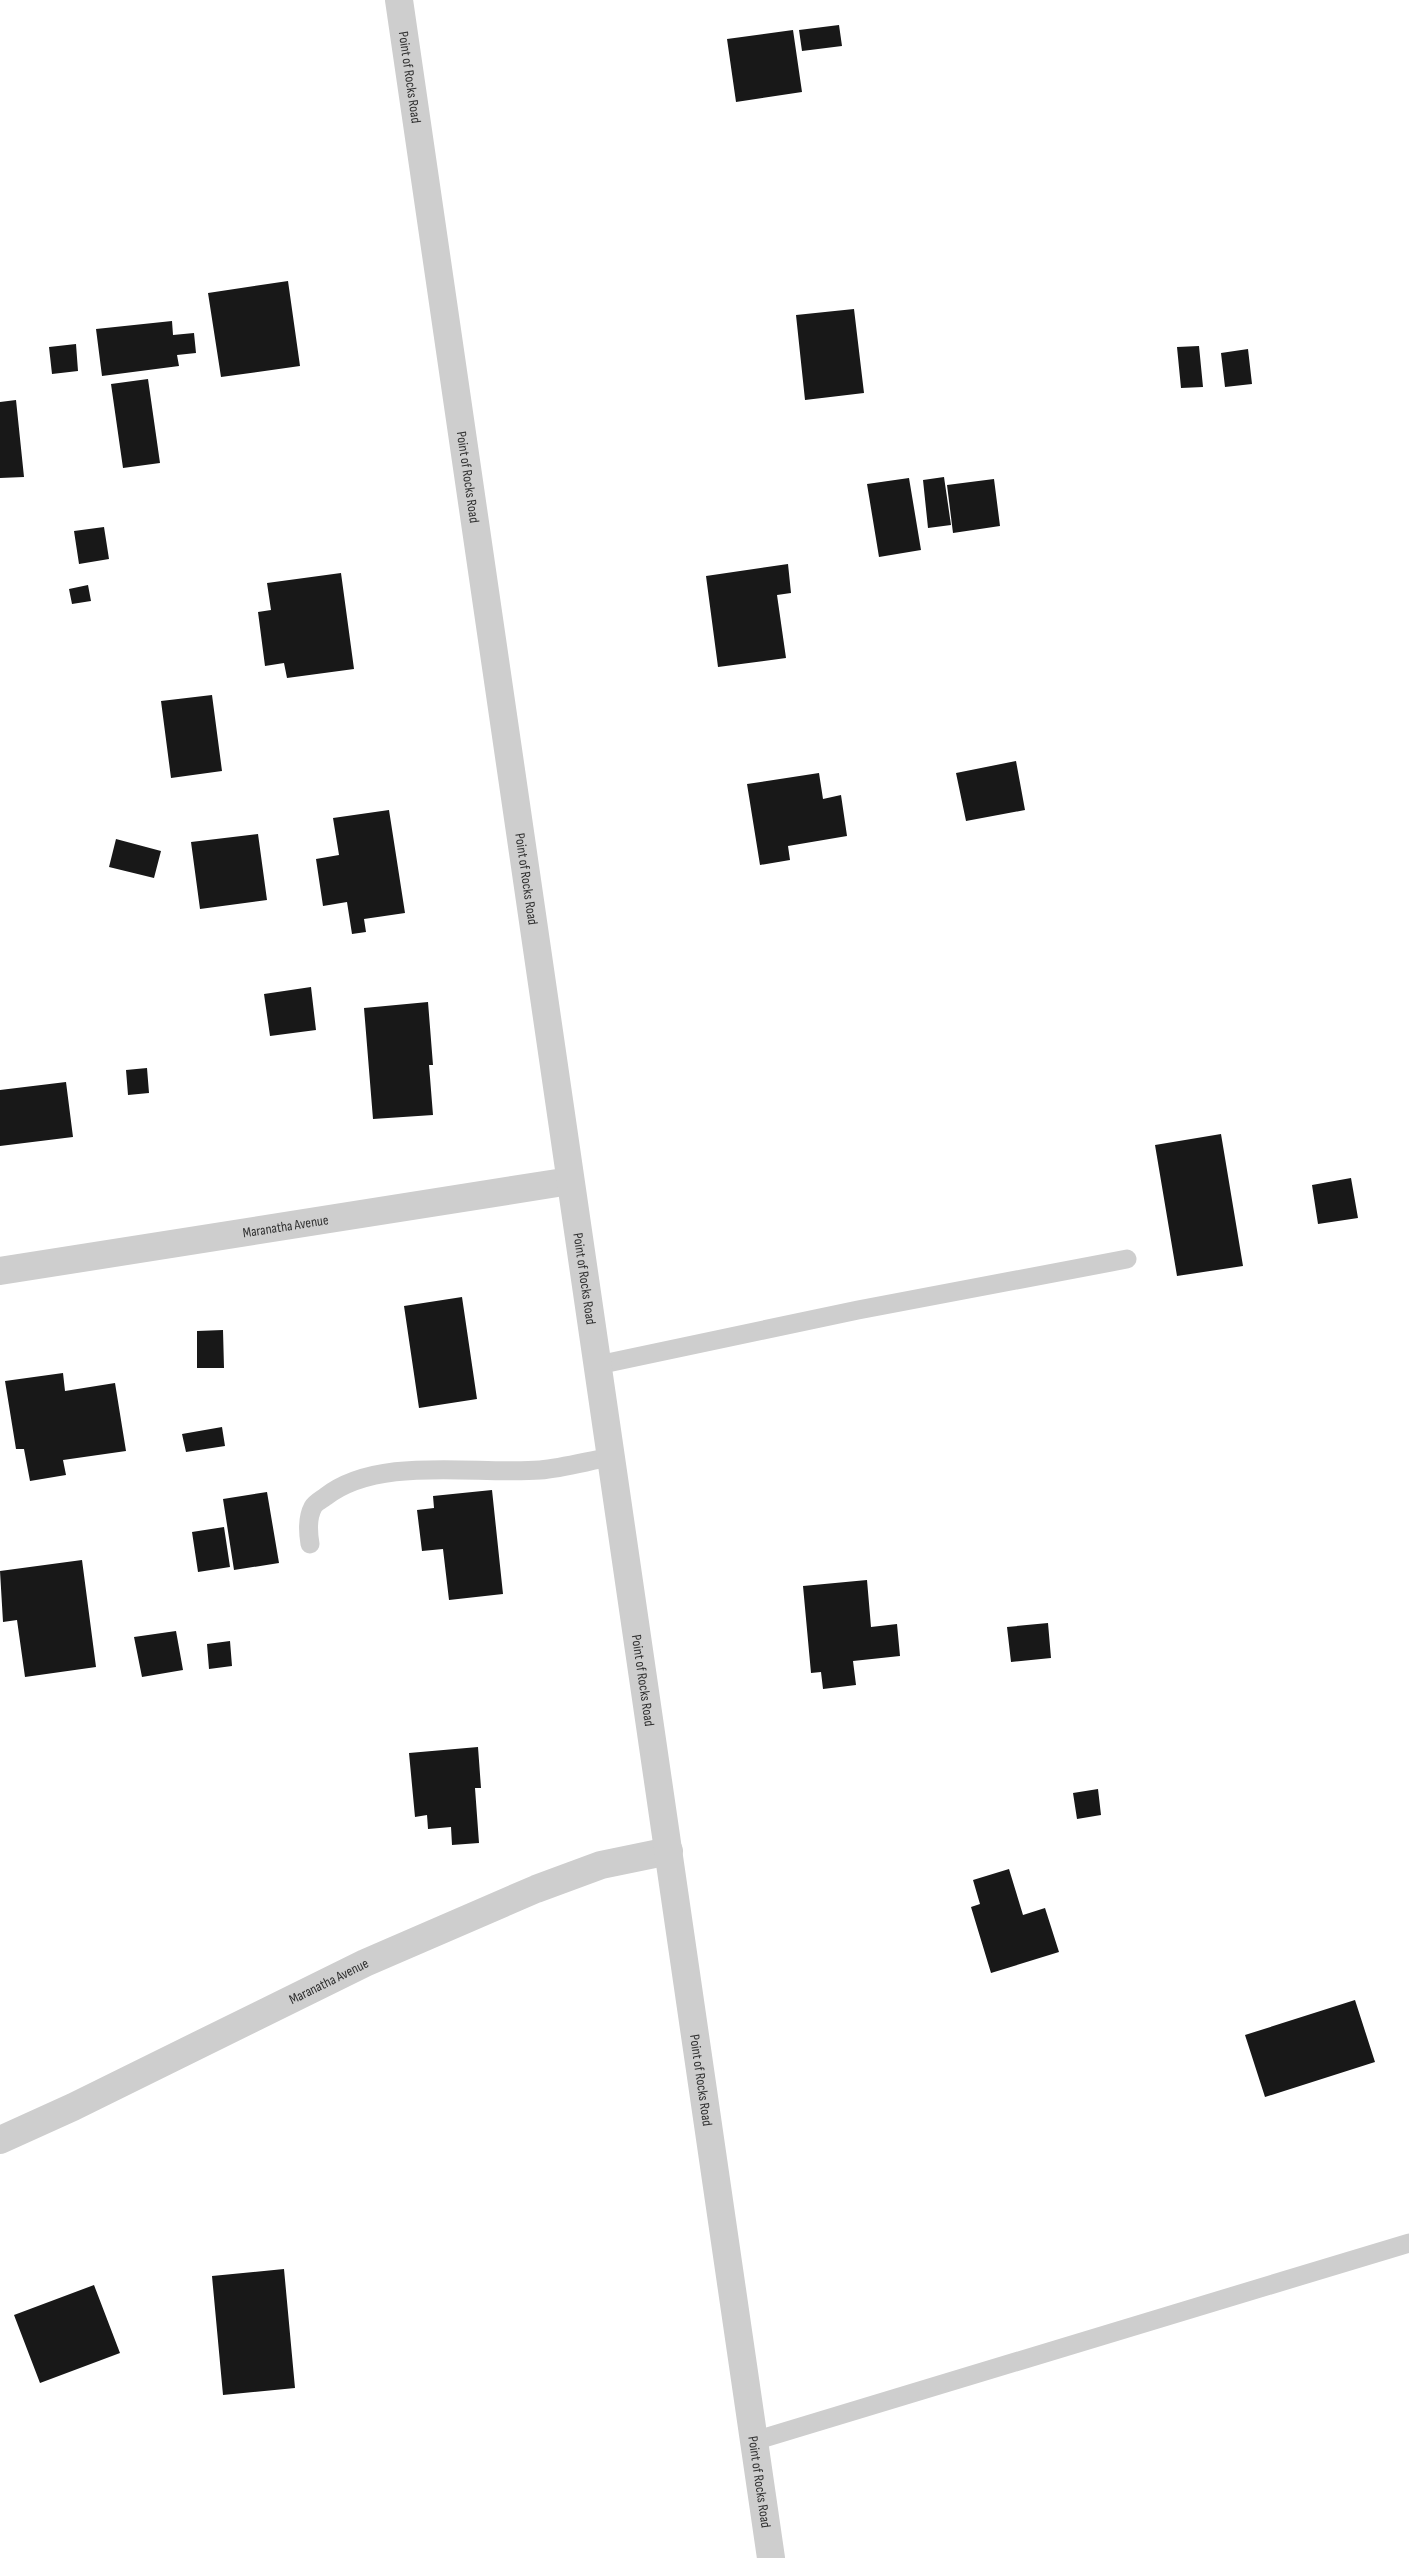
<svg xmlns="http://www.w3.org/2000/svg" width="1409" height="2558" viewBox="0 0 1409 2558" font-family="'Sofia Sans Condensed',sans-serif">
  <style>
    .building { fill: #181818 }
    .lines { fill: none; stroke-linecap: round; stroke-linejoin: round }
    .service { stroke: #cecece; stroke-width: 19 }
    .minor { stroke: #cecece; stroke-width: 28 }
    .tertiary { stroke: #cecece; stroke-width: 28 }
    .labels { text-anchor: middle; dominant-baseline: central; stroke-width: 5; stroke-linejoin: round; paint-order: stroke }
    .street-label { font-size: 14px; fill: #313131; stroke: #fff }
  </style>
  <rect width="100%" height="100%" fill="#fff"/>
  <!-- building -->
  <path class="building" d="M839 25 842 46 802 51 799 30Z
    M793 30 802 92 736 102 727 39Z
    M288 281 300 366 221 377 208 293Z
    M854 309 864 393 805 400 796 315Z
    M172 321 173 335 194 333 196 353 177 355 179 366 102 376 96 329Z
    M76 344 78 371 52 374 49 347Z
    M1199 346 1203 387 1181 388 1177 347Z
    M1248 349 1252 384 1225 387 1221 353Z
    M148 379 160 463 123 468 111 384Z
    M16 400 24 477 0 478V402Z
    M944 477 951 525 928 528 923 480Z
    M909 478 921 550 879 557 867 484Z
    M994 479 1000 526 953 533 947 485Z
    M104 527 109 559 79 564 74 531Z
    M788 564 791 593 777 595 786 658 718 667 706 576Z
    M341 573 354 669 287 678 284 663 265 666 258 612 271 610 267 583Z
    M88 585 91 601 72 604 69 589Z
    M212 695 222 771 171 778 161 701Z
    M1016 761 1025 810 966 821 956 773Z
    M819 773 823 799 841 795 847 836 788 846 790 860 760 865 747 784Z
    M389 810 405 913 364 919 366 932 352 934 347 902 323 906 316 859 339 855 333 818Z
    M258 834 267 900 200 909 191 842Z
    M116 839 161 851 154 878 109 867Z
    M311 987 316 1030 270 1036 264 994Z
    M428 1002 433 1065H429L433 1115 373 1119 364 1008Z
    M147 1068 149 1093 128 1095 126 1070Z
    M66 1082 73 1137 0 1146V1090Z
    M1221 1134 1243 1266 1177 1276 1155 1145Z
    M1351 1178 1358 1218 1318 1224 1312 1185Z
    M462 1297 477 1399 419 1408 404 1306Z
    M223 1330 224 1368H197V1331Z
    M63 1373 65 1391 115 1383 126 1451 63 1460 66 1475 30 1481 24 1449H16L5 1381Z
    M222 1427 225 1446 186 1452 182 1434Z
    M492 1490 503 1594 449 1600 443 1549 422 1551 417 1510 434 1508 433 1496Z
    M267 1492 279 1563 234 1570 223 1499Z
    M224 1527 230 1567 198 1572 192 1532Z
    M82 1560 96 1667 25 1677 17 1620 3 1622 0 1571Z
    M867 1580 871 1627 897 1624 900 1656 853 1661 856 1685 823 1689 821 1672 811 1673 803 1586Z
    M1048 1623 1051 1658 1011 1662 1007 1627Z
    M176 1631 183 1670 142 1677 134 1637Z
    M230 1641 232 1666 209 1669 207 1644Z
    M478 1747 481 1788H475L479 1843 452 1845 451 1827 428 1829 427 1815 415 1817 409 1753Z
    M1098 1789 1101 1815 1077 1819 1073 1793Z
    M1009 1869 1023 1915 1045 1908 1059 1952 991 1973 971 1907 980 1904 973 1880Z
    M1355 2000 1375 2062 1265 2097 1245 2035Z
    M284 2269 295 2388 223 2395 212 2276Z
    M94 2285 120 2353 40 2383 14 2315Z"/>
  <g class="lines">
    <!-- service -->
    <path class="service" d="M598 1365 858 1310 1127 1259
      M310 1544C308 1532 307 1518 313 1507 315 1503 321 1500 325 1497 378 1455 475 1475 540 1470 563 1468 588 1461 611 1457
      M754 2441 1409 2243"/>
    <!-- minor -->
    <g class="minor">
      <path id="s1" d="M0 1271 570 1181"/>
      <path id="s2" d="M0 2140 73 2107 365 1963 536 1889 601 1865 669 1851"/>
    </g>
    <!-- tertiary -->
    <path class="tertiary" id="s3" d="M399 0 771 2558"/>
  </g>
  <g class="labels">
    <!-- street labels -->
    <g class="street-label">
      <text stroke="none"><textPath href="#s3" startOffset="78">Point of Rocks Road</textPath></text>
      <text stroke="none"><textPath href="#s3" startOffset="482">Point of Rocks Road</textPath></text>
      <text stroke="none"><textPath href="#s3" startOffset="888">Point of Rocks Road</textPath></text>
      <text stroke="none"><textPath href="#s1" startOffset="289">Maranatha Avenue</textPath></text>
      <text stroke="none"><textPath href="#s3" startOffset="1292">Point of Rocks Road</textPath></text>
      <text stroke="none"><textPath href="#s3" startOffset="1698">Point of Rocks Road</textPath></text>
      <text stroke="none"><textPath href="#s2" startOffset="365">Maranatha Avenue</textPath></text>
      <text stroke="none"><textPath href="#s3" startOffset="2102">Point of Rocks Road</textPath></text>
      <text stroke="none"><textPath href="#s3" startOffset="2508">Point of Rocks Road</textPath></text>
    </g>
  </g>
</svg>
